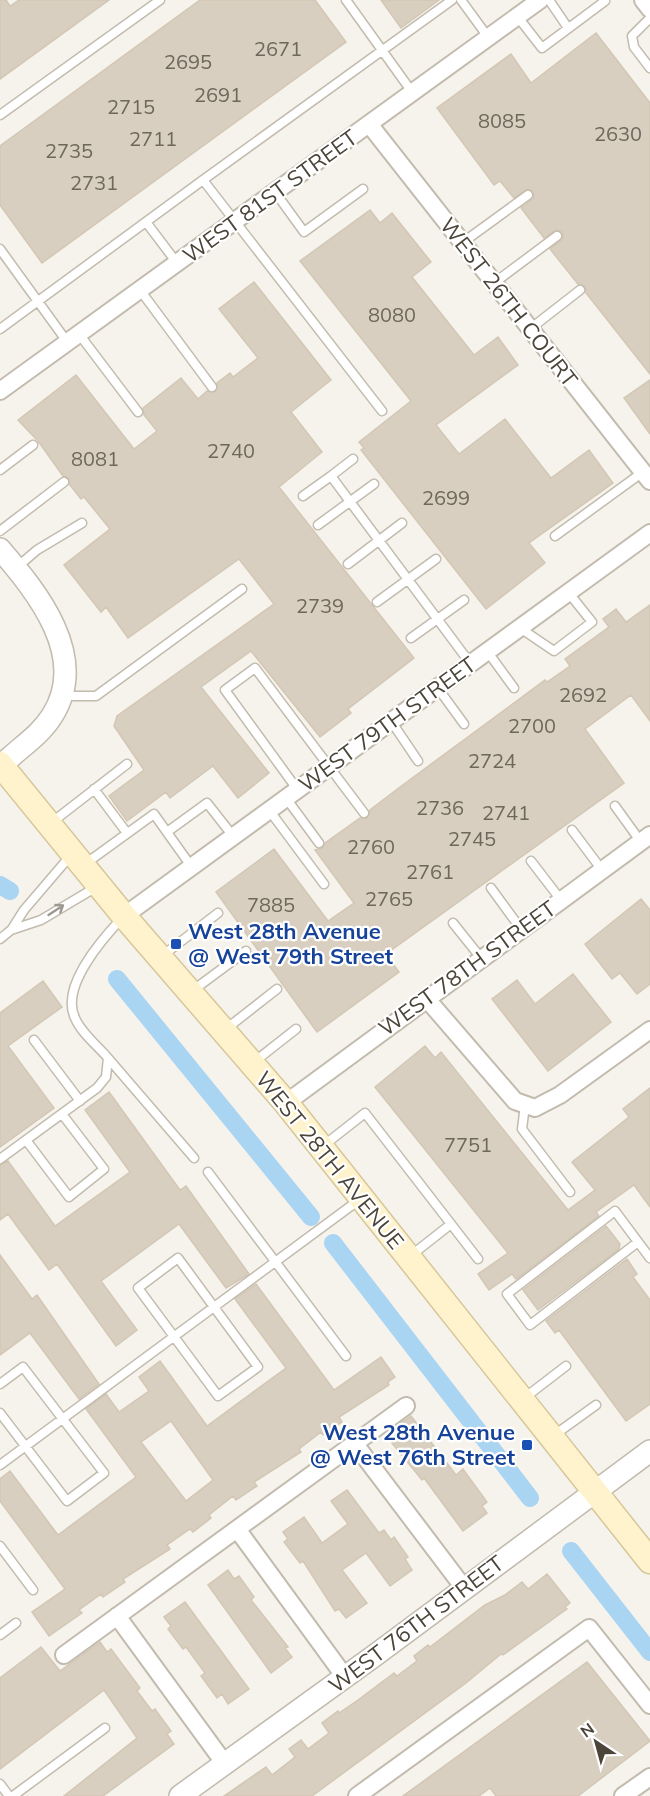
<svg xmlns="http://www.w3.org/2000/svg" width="650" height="1796" viewBox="0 0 650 1796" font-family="Mulish,sans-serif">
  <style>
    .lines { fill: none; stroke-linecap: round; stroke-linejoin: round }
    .canal { stroke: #a9d4f2; stroke-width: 18 }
    .building { fill: #d8cfc1; stroke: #d3c7b4; stroke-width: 1.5; fill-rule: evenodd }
    .service-casing { stroke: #c2bbae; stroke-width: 11 }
    .minor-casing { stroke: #c2bbae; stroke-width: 20 }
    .tertiary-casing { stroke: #c2bbae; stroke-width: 24 }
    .secondary-casing { stroke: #d6c79b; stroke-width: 27 }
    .service { stroke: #fff; stroke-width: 8 }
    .minor { stroke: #fff; stroke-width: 16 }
    .tertiary { stroke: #fff; stroke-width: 21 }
    .secondary { stroke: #fff3cd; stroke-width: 24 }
    .oneway { stroke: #9c9892 }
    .transit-dot { fill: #1a4fb4; stroke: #fff; stroke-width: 2 }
    .labels { text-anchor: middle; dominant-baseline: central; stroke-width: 4.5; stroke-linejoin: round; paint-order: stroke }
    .number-label { font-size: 20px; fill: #6e675b }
    .street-label { font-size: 22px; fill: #4b4439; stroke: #fff }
    .transit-label { font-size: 22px; font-weight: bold; fill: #164399; stroke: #fff; text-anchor: start }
  </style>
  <rect width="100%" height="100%" fill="#f6f3ec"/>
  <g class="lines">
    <!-- canal -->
    <path class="canal" d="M0 885 10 891
      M117 979 311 1217
      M333 1243 530 1498
      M571 1551 650 1652"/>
  </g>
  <!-- building -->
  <path class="building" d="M0 0H6L10 6 19 0H109L0 79Z
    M200 0H315L346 42 42 263 0 205V146Z
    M381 0H439L401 28Z
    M596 33 650 103V374L586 293 585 286 578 284 550 249 563 239 562 232 556 230 544 238 521 208 534 198 533 191 527 189 514 198 500 181 494 185 437 108 511 54 531 83Z
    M370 210 380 223 392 213 431 262 412 277 474 355 498 337 518 365 436 425 459 454 505 419 551 478 589 450 613 483 529 543 545 563 486 609 361 450 364 448 359 442 411 401 300 261Z
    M254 282 331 380 291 412 322 452 279 487 414 658 348 709 351 713 320 737 251 651 201 687 269 773 238 798 213 766 170 798 166 792 127 821 109 796 144 770 114 726 117 716 274 604 239 559 128 638 106 607 101 612 64 565 110 529 84 497 81 499 70 485 69 478 63 476 38 441 18 420 76 375 134 449 157 431 144 415 143 408 181 378 198 399 207 391 215 392 217 383 230 373 233 377 258 358 219 309Z
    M650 380V434L624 398Z
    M650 605V721L631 695 585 729 624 783 386 954 399 972 317 1032 216 892 274 849 328 921 354 903 315 850 322 848 325 843 360 818H367L370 810 396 790 545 680 547 682 570 666 565 659 609 627 603 619 616 609 626 622Z
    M641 899 650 910V984L637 994 620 973 612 979 585 944Z
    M573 974 611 1022 548 1071 492 999 517 980 535 1004Z
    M43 981 62 1007 8 1046 54 1108 0 1147V1013Z
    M425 1046 435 1058 441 1052 568 1210 595 1190 572 1162 629 1117 623 1109 650 1088V1207L634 1185 596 1212 599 1216 516 1279 512 1274 489 1290 478 1274 508 1253 375 1087Z
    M109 1092 180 1190 186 1186 249 1274 226 1288 179 1224 101 1281 137 1330 116 1346 57 1264 49 1270 8 1214 0 1220V1165L8 1161 55 1226 130 1172 85 1110Z
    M606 1226 620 1244 619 1249 538 1310 523 1290Z
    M0 1255 32 1299 37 1295 99 1384 79 1399 30 1333 0 1355Z
    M627 1259 637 1274 633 1277 650 1300V1404L626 1421 559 1330 555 1333 546 1321Z
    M256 1284 334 1390 381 1357 395 1377 388 1382 389 1385 339 1417 342 1422 323 1435 321 1432 299 1449 301 1452 254 1482 257 1486 236 1500 233 1496 209 1515 211 1518 193 1532 190 1529 167 1545 170 1549 123 1579 125 1582 103 1597 101 1594 79 1610 82 1613 49 1636 32 1612 65 1589 0 1501V1479L10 1471 58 1535 136 1477 86 1409 106 1394 119 1412 149 1391 139 1377 160 1361 207 1426 286 1368 235 1299ZM171 1421 213 1480 186 1501 141 1442Z
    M411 1416 456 1475 463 1469 487 1502 482 1506 487 1513 463 1531 424 1478 422 1480 392 1443 397 1439 390 1430Z
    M347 1490 379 1533 384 1530 391 1540 394 1537 408 1557 405 1559 412 1570 390 1586 366 1553 342 1570 367 1603 346 1618 339 1609 335 1611 303 1561 300 1563 284 1542 288 1539 283 1532 304 1517 322 1543 348 1524 331 1501Z
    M228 1570 234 1579 239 1576 254 1597 251 1600 288 1647 285 1648 292 1657 271 1673 208 1585Z
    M547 1574 570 1603 565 1607 567 1609 503 1655 501 1654 466 1683 312 1796H224L266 1767 272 1775 295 1757 289 1749 301 1740 308 1749 329 1733 322 1723 338 1711 339 1713 358 1700 394 1673 397 1676 417 1661 414 1656 428 1645 430 1647 485 1605 505 1595 522 1582 528 1589Z
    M185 1602 249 1689 228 1704 222 1694 217 1698 201 1676 205 1673 186 1647 183 1649 168 1629 171 1626 164 1617Z
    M100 1642 107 1652 111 1649 140 1688 137 1691 152 1711 155 1709 171 1731 167 1734 174 1744 103 1796H64L137 1738 104 1690 0 1769V1678L41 1647 60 1671Z
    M587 1662 650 1741 578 1796H496L490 1788 479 1796H403Z"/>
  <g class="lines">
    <defs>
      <path id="service" d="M346 0 412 92
        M461 0 488 37
        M549 0 568 28
        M517 16 542 48 605 1
        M650 18 632 36 634 47 650 68
        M0 115 160 0
        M203 180 452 0
        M275 192 304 232 363 189
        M146 222 177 263
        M462 243 528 195
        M0 249 68 343
        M494 283 557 236
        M140 290 212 387
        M0 329 203 180 382 411
        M530 329 580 290
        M79 334 138 412
        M0 470 33 445
        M331 476 353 459
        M303 496 331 476 470 663
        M318 525 374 484
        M0 531 64 482
        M555 536 643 472
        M348 564 402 523
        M16 568 37 550 82 523
        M377 602 436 559
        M520 628 554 651 592 622 568 592
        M411 638 464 600
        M487 651 514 688
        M437 687 464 724
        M61 696H96L242 589
        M391 721 418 761
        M94 789 127 833
        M297 789 225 690 255 668 364 813
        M286 798 319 843
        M615 806 641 842
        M269 810 324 884
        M51 823 127 764
        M572 830 602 870
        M167 832 207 803 233 836
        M531 861 561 900
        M85 864 154 814 191 866
        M491 888 521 929
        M453 923 481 958
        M12 929 24 910 71 855
        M0 939 11 930 41 920 98 886
        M162 956 218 913
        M192 991 246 951
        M226 1029 277 989
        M34 1040 80 1101
        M108 1058 194 1158
        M254 1062 296 1029
        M525 1105 522 1129 570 1192
        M26 1140 69 1197 104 1169 62 1114
        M323 1146 365 1113 451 1224 409 1257
        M0 1159 97 1088 106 1077 108 1058C98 1046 81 1033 75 1018 60 987 102 939 123 917
        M208 1172 346 1356
        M451 1224 478 1259
        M638 1242 530 1325 507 1294 615 1211 650 1258
        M178 1258 258 1367 218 1396 138 1288Z
        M0 1384 23 1367 104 1473 67 1501 0 1413
        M523 1399 566 1366
        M553 1436 596 1405
        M0 1465 359 1200
        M0 1546 33 1590
        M0 1635 16 1623
        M0 1784 9 1796
        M13 1796 105 1728"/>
      <path id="minor" d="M643 0 650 9
        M369 124 650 481
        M0 391 540 0
        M124 916 650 533
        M426 998 515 1101 535 1108 560 1095 650 1030
        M286 1103 650 835
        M355 1444 464 1588
        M237 1529 345 1677
        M117 1616 225 1764
        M64 1655 406 1406
        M357 1796 589 1628 650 1705
        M623 1796 650 1777"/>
      <path id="tertiary" d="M0 549C37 592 90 657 52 716 39 737 16 750 0 767
        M180 1796 374 1656 650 1451"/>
      <path id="secondary" d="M0 764 124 916 286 1103 650 1561"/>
    </defs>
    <!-- service casing -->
    <use href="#service" class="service-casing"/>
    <!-- minor casing -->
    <use href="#minor" class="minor-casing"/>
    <!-- tertiary casing -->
    <use href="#tertiary" class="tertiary-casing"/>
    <!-- secondary casing -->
    <use href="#secondary" class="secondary-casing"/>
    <!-- service -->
    <use href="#service" class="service"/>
    <!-- minor -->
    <use href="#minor" class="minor"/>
    <!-- tertiary -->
    <use href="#tertiary" class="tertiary"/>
    <!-- secondary -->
    <use href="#secondary" class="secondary"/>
  </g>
  <!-- one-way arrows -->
  <defs><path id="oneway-shaft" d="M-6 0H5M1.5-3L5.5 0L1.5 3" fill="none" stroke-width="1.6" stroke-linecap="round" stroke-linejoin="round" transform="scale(1.5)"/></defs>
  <use class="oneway" href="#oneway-shaft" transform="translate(56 910) rotate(-33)"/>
  <!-- markers -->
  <g class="transit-dot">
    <rect x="170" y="938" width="12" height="12" rx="3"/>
    <rect x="521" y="1439" width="12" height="12" rx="3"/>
  </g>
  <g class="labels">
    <!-- number labels -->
    <g class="number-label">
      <text x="278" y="48">2671</text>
      <text x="188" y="61">2695</text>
      <text x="218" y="94">2691</text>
      <text x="131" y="106">2715</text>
      <text x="502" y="120">8085</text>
      <text x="618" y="133">2630</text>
      <text x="153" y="138">2711</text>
      <text x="69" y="150">2735</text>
      <text x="94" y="182">2731</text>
      <text x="392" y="314">8080</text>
      <text x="231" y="450">2740</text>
      <text x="95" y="458">8081</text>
      <text x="446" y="497">2699</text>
      <text x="320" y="605">2739</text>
      <text x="583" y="694">2692</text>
      <text x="532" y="725">2700</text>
      <text x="492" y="760">2724</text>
      <text x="440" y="807">2736</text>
      <text x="506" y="812">2741</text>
      <text x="472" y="838">2745</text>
      <text x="371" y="846">2760</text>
      <text x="430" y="871">2761</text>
      <text x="389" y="898">2765</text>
      <text x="271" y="904">7885</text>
      <text x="468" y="1144">7751</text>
    </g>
    <!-- street labels -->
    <g class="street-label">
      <text transform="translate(270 196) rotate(-36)">WEST 81ST STREET</text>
      <text transform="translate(509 302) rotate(52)">WEST 26TH COURT</text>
      <text transform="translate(387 724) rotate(-36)">WEST 79TH STREET</text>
      <text transform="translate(467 968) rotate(-36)">WEST 78TH STREET</text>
      <text transform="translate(330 1160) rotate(51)">WEST 28TH AVENUE</text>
      <text transform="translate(416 1624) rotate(-37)">WEST 76TH STREET</text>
    </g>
    <!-- transit labels -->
    <g class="transit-label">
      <text x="188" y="931">West 28th Avenue<tspan x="188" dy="25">@ West 79th Street</tspan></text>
      <text x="515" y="1432" text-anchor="end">West 28th Avenue<tspan x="515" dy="25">@ West 76th Street</tspan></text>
    </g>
  </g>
  <!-- north arrow -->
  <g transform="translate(596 1742) rotate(324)" stroke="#ffffff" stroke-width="4.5" paint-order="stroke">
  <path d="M0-4.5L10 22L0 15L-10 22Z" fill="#4b4439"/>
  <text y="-9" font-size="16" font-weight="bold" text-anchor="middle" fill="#4b4439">N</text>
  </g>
</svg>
